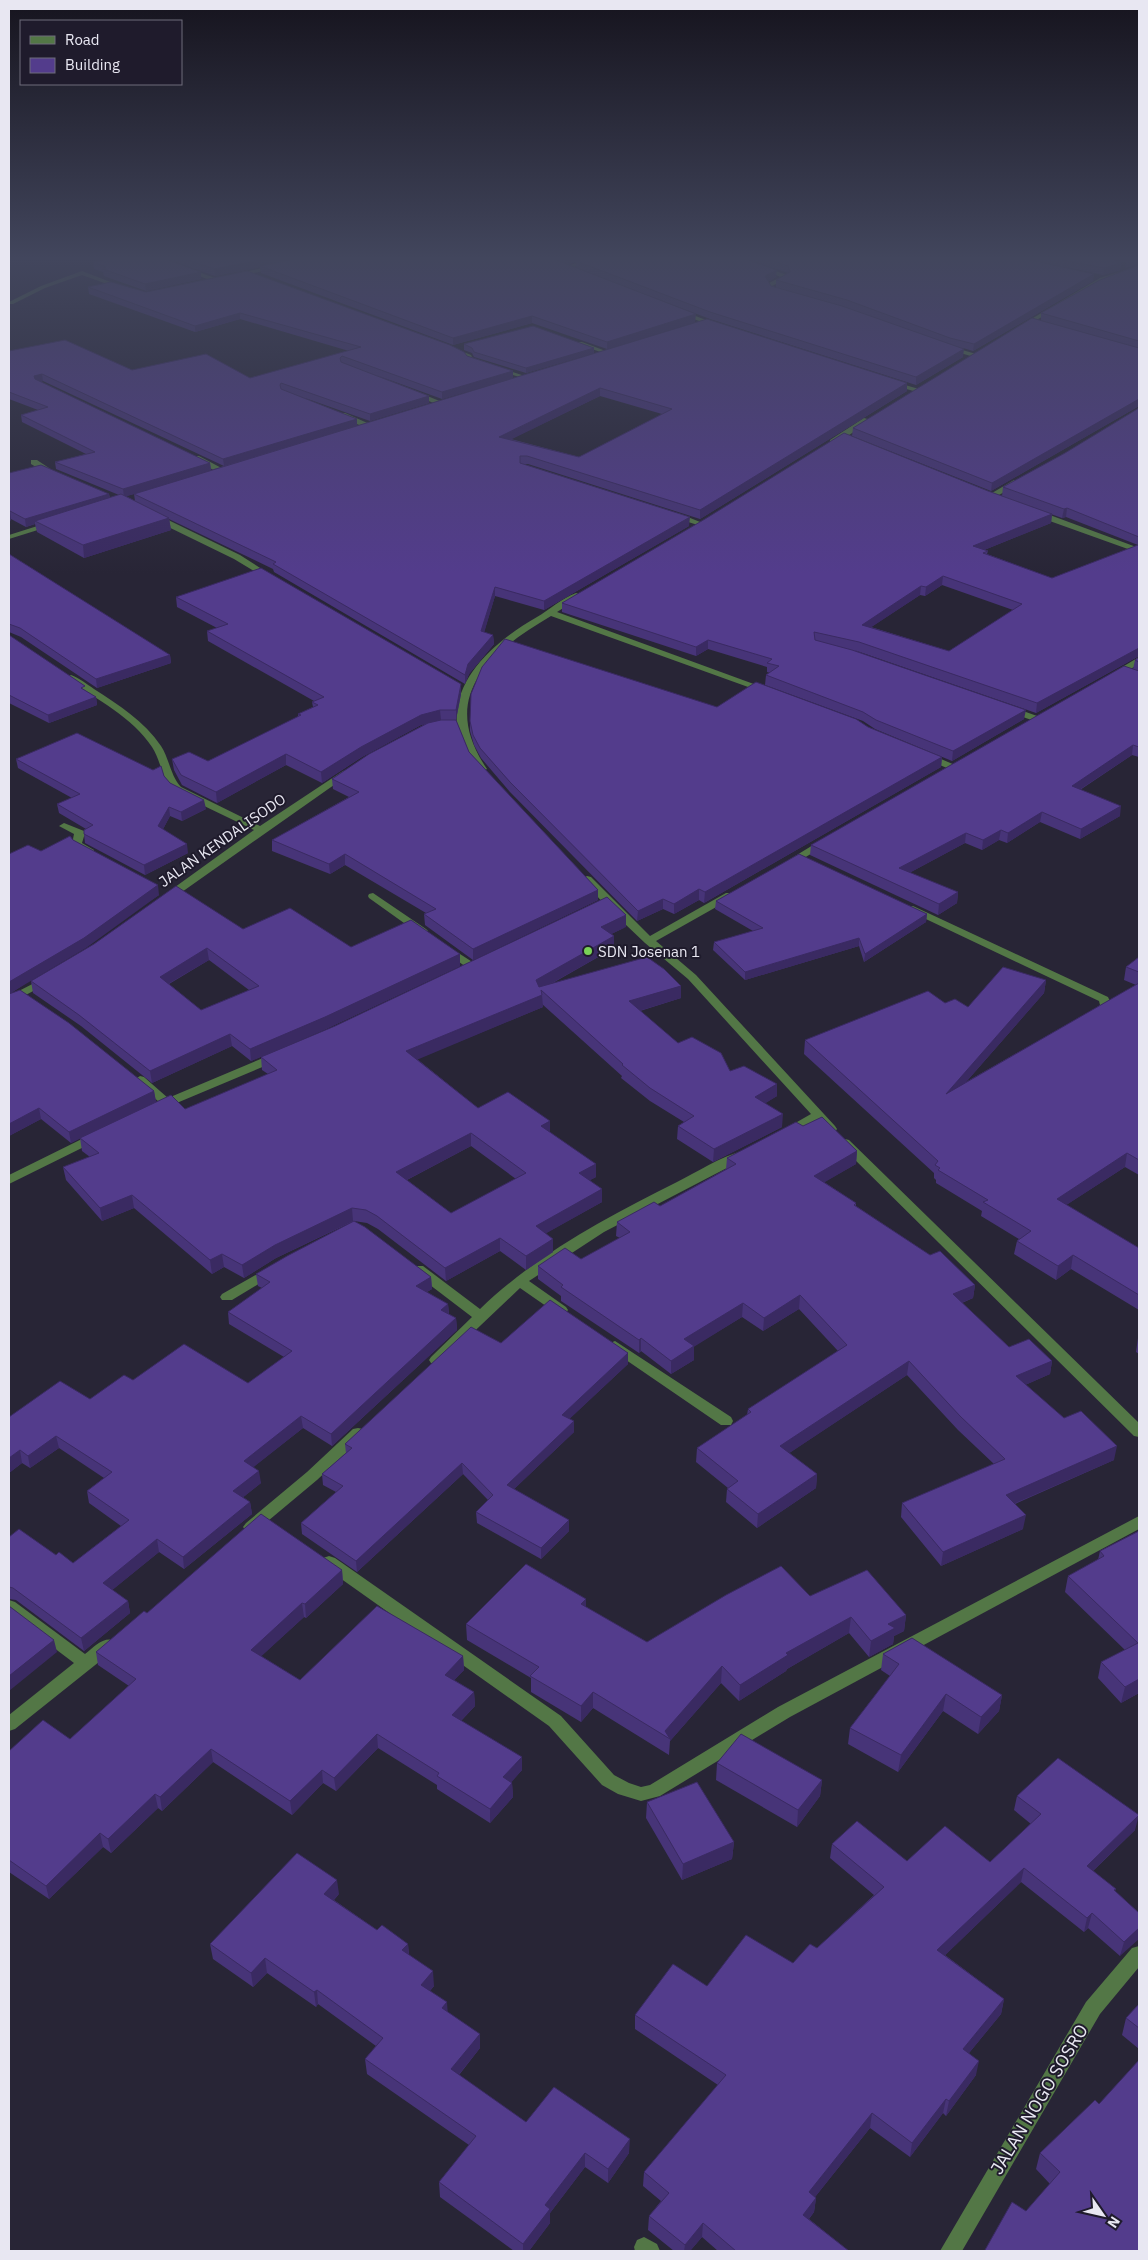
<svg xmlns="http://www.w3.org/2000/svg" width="1148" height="2260" viewBox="0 0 1148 2260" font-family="'IBM Plex Sans',sans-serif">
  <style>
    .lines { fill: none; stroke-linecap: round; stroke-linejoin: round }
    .minor { fill: #537746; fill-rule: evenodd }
    .wall { fill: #473478; fill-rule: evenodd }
    .shaded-wall { fill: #3a2a62 }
    .building { fill: #533c8c; stroke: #3a2a62; fill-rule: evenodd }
    .poi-dot { fill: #79d157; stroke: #1f1b2c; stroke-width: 2 }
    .labels { text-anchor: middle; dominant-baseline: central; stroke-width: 4; stroke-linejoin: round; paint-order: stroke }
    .street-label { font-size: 15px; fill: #e8e7f2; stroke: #1f1b2c }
    .poi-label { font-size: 15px; fill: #e8e7f2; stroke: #1f1b2c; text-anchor: start }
    .near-street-label { font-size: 18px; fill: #e8e7f2; stroke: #1f1b2c }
  </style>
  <rect width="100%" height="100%" fill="#282536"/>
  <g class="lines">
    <!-- minor -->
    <path class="minor" d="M152 258H160L215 278 277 265 280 267 215 282Z
      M595 258H604L563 270 560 268Z
      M731 258H739L787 275 788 278 772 286 784 292 781 294 771 291 765 285 781 277Z
      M1139 266V270L1104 280 1023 328 1018 327 1100 278Z
      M82 271 126 288 121 289 82 275 45 288 13 304H9V302L41 286Z
      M680 310 719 325 720 326 715 327 678 313Z
      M578 342H582L611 353 606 354 578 344Z
      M949 346 976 354 977 355 974 357 947 349 946 348Z
      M451 347 471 355 473 359 531 378 526 379 468 361 466 357 449 350 448 349Z
      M891 381 919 389 921 390 917 392 889 384V382Z
      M411 391H415L447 404 440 406 411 393Z
      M339 413H345L374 426 367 428 339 417Z
      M864 418 871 420 836 444H830V440Z
      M193 456H199L227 471 220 473 193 460Z
      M31 460H37L58 474 51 476 31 464Z
      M1014 480 1021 482 994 498 987 496Z
      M1033 511H1039L1139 548V553L1033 515Z
      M672 513H678L705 524 701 526 672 517Z
      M152 515H158L240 555 274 577 267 579 234 559 152 519Z
      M50 522 57 524 9 539V535Z
      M576 593 579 594V598L557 612 770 690 768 692H762L551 616C490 652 437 696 487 769L482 772 479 771C469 758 459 743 457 726 452 676 499 639 537 617 549 610 562 598 576 593Z
      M1139 657V664L1117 677 1109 675Z
      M71 675C79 678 87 684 94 689 119 705 144 721 161 746 169 758 171 777 181 787L260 826 343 771 346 770 351 773 172 899H164L163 897 164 895 254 830 173 791C162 779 161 761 152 747 132 717 97 699 68 680L66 678Z
      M1009 706 1040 717 1042 719 1037 722 1006 711V707Z
      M927 753 955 765 957 767 952 770 949 769 924 758 922 756Z
      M64 823 84 831 85 833 82 843 94 850V854C86 856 77 850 72 844L74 834 59 826Z
      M823 839 828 842 827 844 791 866 787 867 782 864Z
      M587 876 591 877 650 936 726 893H734L735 895 734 897 656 941 696 975 835 1126 837 1129 835 1132H827L817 1121 791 1136H783L781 1133 783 1130 811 1114 688 979 645 943 604 904 582 879Z
      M373 893 426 929 428 931 426 933H418L369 898 368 896 369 894Z
      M913 906 1108 997 1112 1006 1101 1014H1093L1091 1012 1100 1005 1099 1001 909 911 908 909 909 907Z
      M446 945 477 965 479 967 477 969H469L442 950 440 948 442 946Z
      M46 977 50 978 52 980 50 982 9 1004V996Z
      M275 1053 281 1057 279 1060 160 1110 154 1106 159 1102 134 1080 140 1076 144 1077 168 1098Z
      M94 1133 98 1134 100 1137 98 1140 9 1184V1175Z
      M845 1139 849 1140 1139 1423V1437L1134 1436 841 1146 839 1143 841 1140Z
      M742 1151 748 1155 746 1158 604 1232 529 1281 566 1307 568 1310 566 1313H556L520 1288 441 1363H431L429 1360 431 1357 472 1317 413 1272 411 1269 413 1266H423L480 1309C537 1254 607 1217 677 1182 697 1172 720 1157 742 1151Z
      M270 1267 277 1271 275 1274 232 1300H222L220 1297 222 1294Z
      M615 1341 731 1417 733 1421 731 1425H721L610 1349 608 1346 610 1343Z
      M358 1428 363 1429 365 1433 363 1437 317 1480 256 1531 251 1533 246 1531 243 1527 246 1523 307 1472 353 1429Z
      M1139 1516V1529L790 1717 660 1796 641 1801 618 1794 602 1785 549 1726 323 1566 321 1562 323 1558 329 1556 335 1558 561 1716 614 1775 629 1783 641 1787 650 1785 778 1707Z
      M9 1600 15 1602 85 1654C94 1647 102 1637 114 1640L116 1645 114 1650 15 1729 9 1731V1715L74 1663 9 1614Z
      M1139 1946V1967L1100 2014 962 2251H940L1086 2002 1132 1948Z
      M644 2237 657 2244 660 2251H635L634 2247 637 2240Z"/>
  </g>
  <!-- wall -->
  <path class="wall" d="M164 258H743L776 277 768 282 771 286 776 287V280L788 273 744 258H1131L1121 263 1120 270 1103 275 1066 267 1093 281 973 351 963 348V357L916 385 710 319 639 292 695 322 607 349 532 323 453 345 261 273 260 267 215 276ZM576 262V268L566 264Z
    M93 262 201 272V279L146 291 104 276 103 272 94 269Z
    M1139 265V406L991 491 852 436 853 428 1041 320V313Z
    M88 287 146 292 467 356 513 371V378L442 399 376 375 429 396V403L370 421 305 398 357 426 707 319 907 383V391L700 519 528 464H523L689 526 544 610 495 596 484 632 493 635 494 644 469 674 465 684 274 572 273 569 169 519 171 530 84 558 37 532 35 524 26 527 11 519 9 523V473L109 494 110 498 119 495 56 469 55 462 86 454 22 422 21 415 38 410 9 399V351L132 370 250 378 349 351 240 319 195 332 89 294ZM43 381 224 466 211 470 210 463 41 382ZM600 396 662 414 579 457 511 439ZM134 494 135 501 126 496Z
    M464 344 594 348V353L526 373 474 357 472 353 464 350Z
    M1139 408V656L1036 713 854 650 1024 719 952 761 875 729 863 721 765 685 766 675 770 673 767 672V667L708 649 696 656 562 612V603L988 491 1052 514 1051 523 984 550 988 551 987 554 1052 578 1138 545 1066 517 1062 518 1002 496 1003 487 1065 453ZM942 585 1013 610 949 651 871 627 920 595 925 596Z
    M9 554 170 655 171 663 97 688 21 637 9 632Z
    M176 597 461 684V694L456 720 469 752 598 890V900L473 960 425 925 424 914 426 913 345 865 330 874 272 851V840L349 797 333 789 332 779 425 724 421 725 362 757 322 783 286 765 217 803 182 785 174 770 172 759 208 761 298 717V714L313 707 312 702 314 701 208 641 207 631 217 628 177 607Z
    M9 635 86 691 96 697 97 705 49 723 9 703Z
    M1139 657V757L1132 755 1080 790 1120 816 1080 839 1040 822 1007 843 999 840 982 850 965 843 909 873 958 892 957 903 938 915 810 855 811 845 1133 669 1135 660Z
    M717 707 868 727 942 757 941 767 704 903 699 900 674 914 663 909 637 921 510 792 481 758 474 745 470 731V721Z
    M16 759 164 776 170 783 206 809 182 821 170 816 163 829 188 853 145 875 85 843 84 834 86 829 59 813 57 804 72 798 18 768Z
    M73 840 159 895 11 993 154 1091 156 1102 185 1109 268 1074 262 1070 261 1057 626 927 611 934 614 936V948L551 984 681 998 640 1011 678 1043 777 1096 765 1103 782 1127 713 1162 677 1139 678 1126 684 1122 650 1101 621 1078 622 1076 542 1004 543 1007 417 1059 478 1108 550 1132 596 1177 590 1180 602 1202 546 1233 553 1252 526 1270 500 1251 446 1281 378 1229 367 1223 354 1221 431 1277 432 1289 427 1292 448 1304 449 1314 456 1318 457 1330 332 1446 303 1428 253 1467 261 1483 243 1497 250 1502 252 1514 184 1569 159 1552 112 1590 128 1601 130 1613 84 1651 16 1600 9 1599V1537L73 1563 121 1526 89 1503 87 1491 104 1478 59 1448 30 1468 22 1463 9 1473V1417L90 1399 133 1380 248 1383 284 1357 229 1324 228 1312 262 1288 258 1286 256 1274 354 1221 276 1258 244 1278 224 1267 212 1274 134 1208 102 1221 66 1180 63 1167 90 1157 82 1151 80 1138 71 1143 41 1119 9 1136V854L41 851ZM471 1146 516 1179 451 1213 407 1180Z
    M716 901 927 914 926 922 864 962 859 946 745 980 713 950 714 942 753 931 715 909Z
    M243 929 351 947 460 954V966L326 1029 251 1061 232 1046 152 1083 81 1026 33 993 31 981ZM209 960 249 990 201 1010 169 984Z
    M1139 957V1175L1125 1167 1066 1205 1139 1248V1310L1071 1269 1056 1280 1014 1254 1017 1241 1019 1239 981 1216 982 1211 936 1183V1180L934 1178V1173L804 1054 805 1040 945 1003 968 1007 1046 980 1044 993 966 1082 1136 985 1124 980 1126 967Z
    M803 1126 857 1151 856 1164 824 1182 856 1203V1206L975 1285 973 1298 962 1303 1009 1347 1052 1361 1050 1374 1025 1385 1064 1418 1114 1460 1015 1504 1023 1529 941 1566 901 1517 902 1503 994 1464 958 1430 907 1375 789 1453 817 1474 816 1488 757 1528 726 1502 727 1489 728 1488 696 1462 697 1448 747 1415 748 1409 838 1351 799 1309 763 1331 742 1317 694 1346V1360L671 1374 641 1351 639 1353 561 1301V1296L538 1279V1266L581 1259 620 1238 616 1236 617 1222 660 1206 726 1169 727 1158Z
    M1139 1337V1354L1136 1352 1138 1338Z
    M501 1343 628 1353V1364L569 1419 574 1432 514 1489 569 1520V1531L541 1559 477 1523 476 1512 488 1500 463 1474 357 1572 302 1534 301 1523 336 1492 323 1485 322 1474 346 1453 345 1444Z
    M1139 1531V1693L1121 1703 1098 1678 1101 1662 1125 1650 1065 1592 1068 1576 1098 1560 1100 1551Z
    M342 1570 343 1584 306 1618 304 1617 261 1656 300 1680 463 1656 464 1670 454 1680 474 1692 475 1706 461 1721 522 1770 511 1782 512 1783 513 1797 490 1823 437 1789V1785L378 1748 336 1791 323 1783 292 1815 213 1762 162 1811 158 1808 111 1853 103 1847 49 1899 9 1872V1751L70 1739 129 1686 98 1665 96 1652 147 1613Z
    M810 1596 906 1615 904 1631 894 1636 893 1644 869 1657 849 1633 787 1669 786 1671 739 1701 721 1683 670 1741 669 1755 593 1708 581 1722 531 1692V1678L467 1640 466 1624 586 1607 647 1642Z
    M883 1654 1002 1695 999 1711 978 1734 943 1711 898 1772 848 1744 850 1728 890 1676 881 1670Z
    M717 1763 822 1780 820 1796 797 1827 716 1780Z
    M1017 1796 1135 1830 1093 1871 1116 1889 1115 1891 1139 1913 1120 1956 1088 1928 1084 1932 1021 1882 945 1955 1004 1999 1001 2014 969 2053 976 2075 946 2116 943 2113 910 2157 870 2128 815 2197 816 2198 814 2212 809 2219 849 2251H718L702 2237 690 2251H674L648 2230 649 2216 661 2201 643 2186 644 2172 718 2085 635 2029V2015L707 1986 793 1963 817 1948 874 1895 830 1858 832 1844 907 1861 990 1862 1031 1824 1014 1810Z
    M647 1802 734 1842 732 1859 682 1880 646 1818Z
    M339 1894 334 1900 377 1930 408 1944 409 1955 434 1986 430 1991 447 2012 480 2048 459 2075 526 2122 629 2153 608 2183 585 2167 550 2213V2223L529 2251H514L440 2197 439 2182 469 2145 367 2074 365 2059 376 2046 318 2004 316 2007 267 1973 253 1987 213 1959 210 1944Z
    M1139 2004V2049L1122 2035 1126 2018Z
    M1099 2104 1139 2251H984L985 2250 1026 2211 1050 2184 1036 2169 1040 2153Z"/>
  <!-- shaded-wall -->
  <path class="shaded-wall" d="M270 258H304L215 276 214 269Z
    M565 258H597L565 264Z
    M1116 258H1131L1119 263H1121L1120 270 1103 275 1104 268Z
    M1139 258V265L1125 268 1126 261Z
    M777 270 776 277 764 284 765 276Z
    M201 272V279L146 291 145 284Z
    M1094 274 1093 281 973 351 974 344Z
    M240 313V319L195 332V326Z
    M696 314 695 322 607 349V342Z
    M532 316V323L453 345V338Z
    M594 348V353L526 373V368Z
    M964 349 963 357 916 385V377Z
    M513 371V378L442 399V392Z
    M42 374 43 381 35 383 34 376Z
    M907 383V391L700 519V510Z
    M600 388V396L500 445 499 437Z
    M429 396V403L370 421V414Z
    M1139 399V406L991 491 992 483Z
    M357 419V426L224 466 223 459Z
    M210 463 211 471 124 497 123 489Z
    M109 494 110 502 35 521V524L26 527 25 519Z
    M1067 508 1066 517 1062 518 1064 509Z
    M10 511 11 519 9 523V513Z
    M1052 514 1051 523 972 555 973 546Z
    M690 517 689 526 544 610V601Z
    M169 518 171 530 84 558 83 545Z
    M943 576 942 585 925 596 926 587Z
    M921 586 920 595 861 634 862 625Z
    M495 587V596L482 640 481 631Z
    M493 635 494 644 469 674 465 684V675L468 664Z
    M708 640V649L696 656V647Z
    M1139 648V656L1036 713 1037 703Z
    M170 655 171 663 97 688 96 679Z
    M461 684V694L456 720V710Z
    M96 697 97 705 49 723 48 715Z
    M440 710 441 720 421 725 362 757 322 783 321 772 361 747 421 715Z
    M1026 710 1024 719 952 761 953 751Z
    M1133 745 1132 755 1070 796 1072 786Z
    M286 754V765L217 803 216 792Z
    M942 757 941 767 704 903 705 892Z
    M204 800 206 809 182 821 181 812Z
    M1121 806 1120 816 1080 839 1081 829Z
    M169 807 170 816 160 835 158 826Z
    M1042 812 1040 822 1007 843 1008 833Z
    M1001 830 999 840 982 850 983 840Z
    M966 833 965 843 898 879 899 868Z
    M187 844 188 853 145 875 144 865Z
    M345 854V865L330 874 329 864Z
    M158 885 159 895 86 948 9 994V982Z
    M699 889V900L674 914V904Z
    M598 890V900L473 960V949Z
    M958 892 957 903 938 915 939 904Z
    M663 899V909L637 921 638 911Z
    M927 914 926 922 864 962 865 954Z
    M626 915V927L601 939V927Z
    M614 936V948L536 992V980Z
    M859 938V946L745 980V972Z
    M207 948 209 960 161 988 160 977Z
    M460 954V966L326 1029 251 1061 250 1049Z
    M1046 980 1044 993 944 1107 946 1094Z
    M681 986V998L629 1014V1001Z
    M542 995 543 1007 407 1064 406 1051Z
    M230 1034 232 1046 152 1083 150 1071Z
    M777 1084V1096L755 1110V1097Z
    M154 1091 156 1102 71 1143 69 1132Z
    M39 1108 41 1119 9 1136V1124Z
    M783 1114 782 1127 713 1162 714 1149Z
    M550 1121V1134L541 1126Z
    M471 1133V1146L397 1185 396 1172Z
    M857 1151 856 1164 813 1189 814 1176Z
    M1127 1153 1125 1167 1054 1213 1057 1199Z
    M596 1164V1177L579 1186V1173Z
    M602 1189V1202L536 1239V1226Z
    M132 1195 134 1208 102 1221 100 1208Z
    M352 1208 353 1221 276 1258 244 1278 242 1265 275 1245Z
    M500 1238V1251L446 1281 445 1268Z
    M553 1239V1252L526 1270V1256Z
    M222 1254 224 1267 212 1274 210 1260Z
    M1073 1255 1071 1269 1056 1280 1058 1266Z
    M431 1277 432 1289 416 1298V1286Z
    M975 1285 973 1298 951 1307 953 1294Z
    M800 1295 799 1309 763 1331 764 1318Z
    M743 1303 742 1317 684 1353V1339Z
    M448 1304 449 1316 441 1310Z
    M456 1318 457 1330 332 1446 331 1434Z
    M641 1338V1351L639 1353V1340Z
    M694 1346V1360L671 1374V1361Z
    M628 1353V1364L562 1426V1415Z
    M909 1361 907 1375 779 1460 780 1446Z
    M1052 1361 1050 1374 1014 1390 1016 1376Z
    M301 1416 303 1428 245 1474 244 1461Z
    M574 1421V1432L507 1496V1485Z
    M56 1436 59 1448 30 1468 28 1456Z
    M1117 1446 1114 1460 1004 1508 1006 1495Z
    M20 1450 22 1463 9 1473V1458Z
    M462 1463 463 1474 357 1572 356 1561Z
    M259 1471 261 1483 235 1504 233 1491Z
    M817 1474 816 1488 757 1528 758 1514Z
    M250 1502 252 1514 184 1569 183 1557Z
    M1026 1515 1023 1529 941 1566 943 1552Z
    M569 1520V1531L541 1559V1548Z
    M157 1539 159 1552 105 1596 103 1583Z
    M342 1570 343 1584 306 1618 305 1604Z
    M586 1599V1615L581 1604Z
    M128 1601 130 1613 84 1651 81 1638Z
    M302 1603 304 1617 253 1664 251 1650Z
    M906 1615 904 1631 894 1636 893 1644 869 1657 871 1641 888 1624Z
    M851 1617 849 1633 787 1669 786 1671 739 1701 740 1685 786 1653Z
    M54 1640 57 1652 9 1691V1676Z
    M463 1656 464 1670 446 1689 445 1675Z
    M722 1666 721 1683 670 1741V1739L665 1731Z
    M1139 1679V1693L1121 1703 1125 1687Z
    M474 1692 475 1706 453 1729 452 1715Z
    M593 1692V1708L581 1722V1706Z
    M946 1694 943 1711 898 1772 901 1755Z
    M1002 1695 999 1711 978 1734 981 1717Z
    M377 1734 378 1748 336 1791 334 1778Z
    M211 1749 213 1762 162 1811 160 1797Z
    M522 1757V1770L504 1791 503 1777Z
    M322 1770 323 1783 292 1815 290 1801Z
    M822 1780 820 1796 797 1827 798 1810Z
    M512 1783 513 1797 490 1823V1809Z
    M155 1794 158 1808 111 1853 108 1839Z
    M1139 1815 1135 1830 1083 1880 1087 1866Z
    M100 1833 103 1847 49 1899 46 1886Z
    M734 1842 732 1859 682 1880 683 1864Z
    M1024 1868 1021 1882 935 1965 937 1950Z
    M337 1880 339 1894 326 1908 324 1894Z
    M1092 1913 1088 1928 1084 1932 1087 1918Z
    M1139 1928V1939L1120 1956 1124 1942Z
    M408 1944 409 1959 402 1950Z
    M265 1958 267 1973 253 1987 251 1973Z
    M433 1971 434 1986 422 2000 421 1985Z
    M317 1990 318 2004 316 2007 314 1992Z
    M1004 1999 1001 2014 960 2064 963 2049Z
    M447 2002 448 2017 442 2008Z
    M480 2034V2048L452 2083 451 2069Z
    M979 2061 976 2075 946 2116 949 2101Z
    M946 2099 943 2113 910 2157 912 2143Z
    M872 2113 870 2128 807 2207 809 2192Z
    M630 2139 629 2153 608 2183V2169Z
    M585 2153V2167L550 2213V2223L529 2251H523V2244L545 2205Z
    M816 2198 814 2212 801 2229 803 2215Z
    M703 2223 702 2237 690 2251H684L685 2245Z"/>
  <!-- building -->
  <path class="building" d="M112 258H163L201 272 145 284 103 269H106L103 267H106L93 262Z
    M183 258H270L214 269Z
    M300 258H551L696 314 607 342 532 316 453 338 260 266Z
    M588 258H743L777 270 765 276 771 286 842 306 964 349 916 377 710 312 576 261Z
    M764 258H1022L1094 274 974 344 950 338 847 300 776 280 790 272 788 266Z
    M1052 258H1118H1116L1115 261 1121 263 1104 268Z
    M1134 258H1139L1126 261Z
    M1139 265V341L1041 313 1100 280Z
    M247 271 450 345 464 352 467 356 513 371 442 392 342 356 340 358 341 362 429 396 370 414 281 383 280 385 281 389 357 419 223 459 42 374 34 376 35 379 210 463 123 489 55 462 95 452 21 415 48 407 9 392V351L65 340 132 370 206 354 250 378 361 347 240 313 195 326 88 287 111 282 146 292Z
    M1032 318 1139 348V399L992 483 853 428Z
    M707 319 907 383 700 510 527 456H520V463L690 517 544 601 495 587 481 631 493 635 468 664 465 675 273 564 276 562 134 494ZM600 388 672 409 579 457 499 437Z
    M533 326 594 348 526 368 474 352 472 348 464 344Z
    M1139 408V537L1067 508 1064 509 1003 487 1065 453Z
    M844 433 988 491 1052 514 973 546 988 551 983 553 1052 578 1138 545 1139 546V648L1037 703 859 642 814 632 815 640 852 650 1026 710 953 751 876 720 863 712 766 675 779 666 767 663 772 659 708 640 696 647 562 603 705 519ZM943 576 1022 604 949 651 862 625 921 586 926 587Z
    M41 465 109 494 25 519 10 511 9 513V473Z
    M121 494 169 518 83 545 35 521Z
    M9 554 170 655 96 679 20 628 9 624Z
    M261 568 461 684 456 710H440L421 715 361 747 321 772 286 754 216 792 181 775 172 759 189 752 208 761 301 715 298 714 318 705 312 702 324 697 207 631 228 624 176 597Z
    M9 635 85 686 81 688 96 697 48 715 9 695Z
    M505 639 717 707 756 682 856 719 868 727 942 757 705 892 699 889 674 904 663 899 638 911 510 782 480 748 473 735 470 721 471 694 482 667Z
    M1139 657V662L1135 660Z
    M1124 666 1139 671V747L1133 745 1072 786 1121 806 1081 829 1042 812 1008 833 1001 830 983 840 966 833 899 868 958 892 939 904 811 845Z
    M441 720H456L469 752 598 890 473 949 424 914 436 909 345 854 329 864 272 840 359 792 332 779 369 754 428 723Z
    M77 733 153 770 161 766 164 776 170 783 204 800 181 812 169 807 158 826 187 844 144 865 84 834V830L93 825 57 804 80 794 16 759Z
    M70 836 73 840 158 885 84 938 9 982V854L28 845 41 851Z
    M799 854 927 914 865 954 859 938 745 972 714 942 763 928 716 901Z
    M176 886 243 929 290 908 351 947 411 920 460 954 325 1017 250 1049 230 1034 150 1071 79 1015 31 981 94 944ZM207 948 259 986 201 1010 160 977Z
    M607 897 626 915 601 927 614 936 536 980 539 987 647 957 664 969 681 986 629 1001 678 1043 692 1037 721 1053 730 1071 744 1066 777 1084 755 1097 783 1114 714 1149 678 1126 694 1116 650 1088 622 1065 623 1064 541 990 542 995 406 1051 478 1108 508 1092 550 1121 541 1126 596 1164 579 1173 602 1189 536 1226 553 1239 526 1256 500 1238 445 1268 377 1216 366 1210 352 1208 275 1245 242 1265 222 1254 210 1260 132 1195 100 1208 63 1167 99 1153 80 1138 171 1095 185 1109 277 1070 261 1057 335 1026ZM471 1133 526 1173 451 1213 396 1172Z
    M1139 957V972L1126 967Z
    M1003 967 1046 980 946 1094 1139 983V1160L1127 1153 1057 1199 1139 1248V1295L1073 1255 1058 1266 1017 1241 1031 1231 983 1202 988 1200 938 1170 940 1168 935 1165 938 1161 805 1040 928 991 945 1003 955 999 968 1007Z
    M20 990 69 1023 154 1091 69 1132 39 1108 9 1124V994Z
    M822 1117 857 1151 814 1176 856 1203 854 1205 930 1255 940 1251 975 1285 953 1294 1009 1347 1029 1339 1052 1361 1016 1376 1064 1418 1081 1411 1117 1446 1006 1495 1026 1515 943 1552 902 1503 1005 1459 960 1416 909 1361 780 1446 817 1474 758 1514 727 1489 738 1481 697 1448 751 1412 748 1409 847 1345 800 1295 764 1318 743 1303 684 1339 694 1346 671 1361 641 1338 639 1340 561 1287 563 1285 538 1266 565 1248 581 1259 630 1232 617 1222 654 1202 660 1206 736 1164 727 1158 796 1122 803 1126Z
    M354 1221 365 1227 431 1277 416 1286 448 1304 441 1310 456 1318 331 1434 301 1416 244 1461 259 1471 233 1491 250 1502 183 1557 157 1539 103 1583 128 1601 81 1638 13 1588 9 1587V1537L19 1529 56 1555 59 1552 73 1563 129 1520 87 1491 112 1472 56 1436 28 1456 20 1450 9 1458V1417L60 1381 90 1399 124 1375 133 1380 184 1344 248 1383 292 1351 228 1312 270 1282 256 1274 287 1256Z
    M550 1300 628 1353 562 1415 574 1421 507 1485 569 1520 541 1548 476 1512 493 1495 462 1463 356 1561 301 1523 343 1486 322 1474 352 1448 345 1444 471 1327 501 1343Z
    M261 1514 342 1570 305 1604 302 1603 251 1650 300 1680 377 1606 463 1656 445 1675 474 1692 452 1715 522 1757 503 1777 512 1783 490 1809 437 1776 439 1773 377 1734 334 1778 322 1770 290 1801 211 1749 160 1797 155 1794 108 1839 100 1833 46 1886 9 1860V1751L43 1720 70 1739 136 1679 96 1652 144 1611 147 1613Z
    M1139 1531V1679L1125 1687 1101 1662 1138 1643 1068 1576 1104 1556 1100 1551Z
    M526 1564 586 1599 581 1604 647 1642 726 1595 781 1566 810 1596 867 1570 906 1615 888 1624 895 1628 871 1641 851 1617 786 1653 788 1655 740 1685 722 1666 665 1731 670 1739 593 1692 581 1706 530 1676 539 1667 466 1624Z
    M9 1606 54 1640 9 1676Z
    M912 1638 1002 1695 981 1717 946 1694 901 1755 850 1728 899 1664 883 1654Z
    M741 1734 822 1780 798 1810 717 1763Z
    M1058 1758 1139 1815 1087 1866 1116 1889 1114 1890 1139 1913V1928L1124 1942 1092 1913 1087 1918 1024 1868 937 1950 1004 1999 963 2049 979 2061 949 2101 946 2099 912 2143 872 2113 809 2192 816 2198 803 2215 849 2251H736L703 2223 685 2245 649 2216 669 2193 644 2172 726 2075 635 2015 673 1964 707 1986 746 1935 793 1963 810 1944 817 1948 884 1887 832 1844 857 1821 907 1861 945 1826 990 1862 1041 1814 1017 1796Z
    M697 1782 734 1842 683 1864 647 1802Z
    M297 1853 337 1880 324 1894 377 1930 382 1925 408 1944 402 1950 433 1971 421 1985 447 2002 442 2008 480 2034 451 2069 526 2122 554 2087 630 2139 608 2169 585 2153 545 2205 550 2209 523 2244 439 2182 476 2136 365 2059 383 2038 317 1990 314 1992 265 1958 251 1973 210 1944Z
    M1139 2004V2028L1126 2018Z
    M1139 2060V2251H987L985 2250 1012 2202 1026 2211 1060 2172 1040 2153 1095 2100 1099 2104Z"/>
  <!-- sky -->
  <linearGradient id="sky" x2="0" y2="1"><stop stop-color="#16141e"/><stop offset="0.45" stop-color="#42465d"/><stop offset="1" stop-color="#42465d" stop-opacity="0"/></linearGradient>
  <rect width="1148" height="574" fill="url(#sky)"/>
  <!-- markers -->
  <circle class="poi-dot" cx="588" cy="951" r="5"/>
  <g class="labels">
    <!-- street labels -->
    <g class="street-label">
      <text transform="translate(222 840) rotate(-35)">JALAN KENDALISODO</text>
    </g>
    <!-- poi labels -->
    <g class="poi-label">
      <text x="598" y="951">SDN Josenan 1</text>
    </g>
    <!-- near-street labels -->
    <g class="near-street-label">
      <text transform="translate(1039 2099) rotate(-59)">JALAN NOGO SOSRO</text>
    </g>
  </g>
  <!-- border -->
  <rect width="1148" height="2260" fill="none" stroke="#e8e7f2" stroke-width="20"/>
  <!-- legend -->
  <rect x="20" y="20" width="162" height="65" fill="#1f1b2c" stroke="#6f6d7b"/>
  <rect x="30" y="36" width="25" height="8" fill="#537746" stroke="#6f6d7b"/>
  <text x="65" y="45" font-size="15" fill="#e8e7f2">Road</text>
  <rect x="30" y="58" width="25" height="15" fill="#533c8c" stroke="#6f6d7b"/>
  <text x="65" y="70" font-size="15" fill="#e8e7f2">Building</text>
  <!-- north arrow -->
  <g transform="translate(1103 2215) rotate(124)" stroke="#1f1b2c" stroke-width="4" paint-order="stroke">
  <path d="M0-4L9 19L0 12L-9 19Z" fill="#e8e7f2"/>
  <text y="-8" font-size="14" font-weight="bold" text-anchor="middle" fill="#e8e7f2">N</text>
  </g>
</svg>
